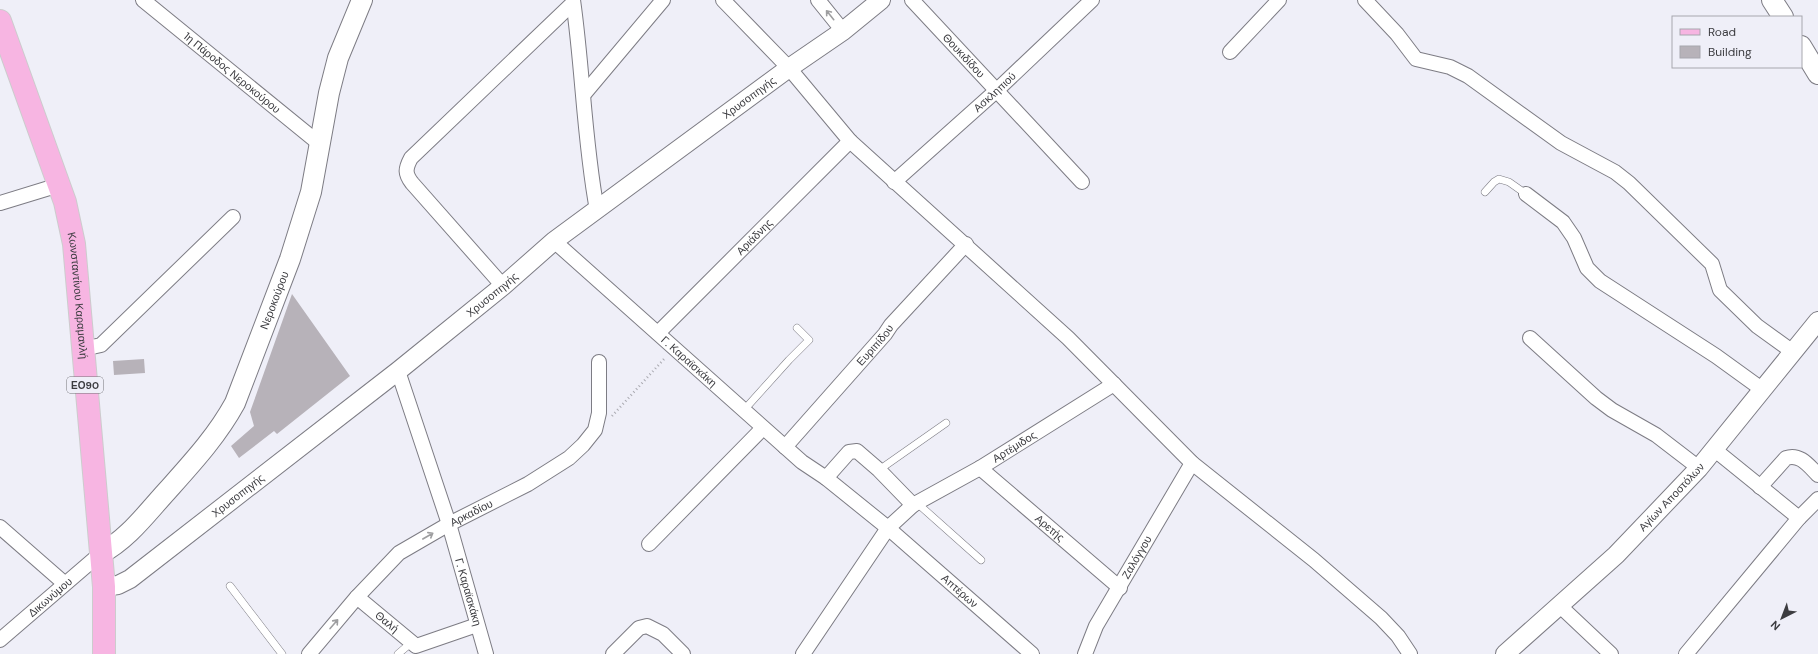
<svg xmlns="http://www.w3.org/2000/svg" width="1818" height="654" viewBox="0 0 1818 654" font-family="'DM Sans',sans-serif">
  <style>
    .building { fill: #b7b2b9 }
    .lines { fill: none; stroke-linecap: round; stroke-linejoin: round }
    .service-casing { stroke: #7d7c84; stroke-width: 8 }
    .minor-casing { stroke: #7d7c84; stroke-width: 16 }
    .tertiary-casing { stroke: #7d7c84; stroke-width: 20 }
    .secondary-casing { stroke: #7d7c84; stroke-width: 22 }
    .primary-casing { stroke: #cccccd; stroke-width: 24 }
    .path { stroke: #a9a9b0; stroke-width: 2.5; stroke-dasharray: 1 3; stroke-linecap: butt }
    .service { stroke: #fff; stroke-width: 7 }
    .minor { stroke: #fff; stroke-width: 14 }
    .tertiary { stroke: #fff; stroke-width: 18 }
    .secondary { stroke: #fff; stroke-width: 20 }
    .primary { stroke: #f7b5e2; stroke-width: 22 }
    .oneway { stroke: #9e9ea0 }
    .labels { text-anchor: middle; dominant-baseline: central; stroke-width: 4; stroke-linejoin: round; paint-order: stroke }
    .shield { fill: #efeff8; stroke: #727277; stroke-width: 1 }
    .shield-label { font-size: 10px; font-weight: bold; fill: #3c3c40 }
    .street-label { font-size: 11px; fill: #3c3c40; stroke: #efeff8 }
  </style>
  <rect width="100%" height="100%" fill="#efeff8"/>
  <!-- building -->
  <path class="building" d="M292 294 350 376 277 434 274 431 239 458 231 446 254 426 250 412Z
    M144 359 145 373 114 375 113 361Z"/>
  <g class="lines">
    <defs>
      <path id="service" d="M1485 192 1494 182 1499 179 1509 182 1526 194
        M744 410 789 360 809 340 797 328
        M879 470 946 423
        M917 503 981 560
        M230 586 282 654
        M398 654 412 642"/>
      <g id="minor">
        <path id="s1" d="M143 0 321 145"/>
        <path d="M573 0C583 70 584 141 597 210"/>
        <path d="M723 0 789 68 850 141 1068 338 1192 463 1314 560 1381 618 1398 636 1410 654"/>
        <path d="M818 0 843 31"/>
        <path id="s2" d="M912 0 1082 182"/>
        <path d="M1365 0 1397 34 1416 59 1450 67 1468 76 1561 143 1615 172 1629 183 1712 264 1720 290 1757 326 1793 352"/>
        <path d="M1230 52 1279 0"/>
        <path d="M584 94 663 0"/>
        <path id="s3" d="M894 182 996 91 1092 0"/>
        <path d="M1526 194 1563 222 1574 238 1587 268 1600 281 1716 356 1763 390"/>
        <path d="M0 203 59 185"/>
        <path id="s4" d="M554 241 802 462 826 478 849 452 857 451 879 470 913 505 888 528 803 654"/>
        <path d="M503 286 412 183C405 174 405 169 411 158L573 3"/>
        <path id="s5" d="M658 333 850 141"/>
        <path d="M1530 338 1596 398 1612 410 1656 435 1699 468"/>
        <path d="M83 349 101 345 233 217"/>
        <path id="s6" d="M398 371 449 524 486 654"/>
        <path id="s7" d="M785 447 885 334 891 325 966 244"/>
        <path d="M1715 450 1799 518"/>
        <path id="s8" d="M980 468 1120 588"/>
        <path id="s9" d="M826 478 888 528 1032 654"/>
        <path d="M1760 487 1786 458C1800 453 1809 466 1818 475"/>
        <path id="s10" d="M913 505 980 468 1114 384"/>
        <path d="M0 527 64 583"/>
        <path d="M649 544 763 428"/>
        <path id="s11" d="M357 597 416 646 477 625"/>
        <path d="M1560 606 1611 654"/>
        <path id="s12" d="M0 640 100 554"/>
        <path id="s13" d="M309 654 357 597 399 553 449 524 528 484 569 458 583 445 595 430 599 413V362"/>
        <path d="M613 654 639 628 647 626 663 634 683 654"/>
        <path id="s14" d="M1085 654 1096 626 1192 463"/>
        <path d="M1686 654 1799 518 1818 499"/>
      </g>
      <g id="tertiary">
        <path id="s15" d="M104 587 118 585 130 579 398 371 503 286 554 241 789 68 843 31 881 0"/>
        <path id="s16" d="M1505 654 1616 555 1699 468 1818 321"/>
      </g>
      <g id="secondary">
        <path d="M1772 0 1783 17"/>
        <path d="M1801 46 1818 74"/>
        <path id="s17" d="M100 554C128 539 146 514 167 491 192 463 217 436 235 403L290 259 311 192 329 93 338 58 362 0"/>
      </g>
      <g id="primary">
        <path id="s18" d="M0 21 65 202 74 244 104 587V654"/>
      </g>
    </defs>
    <!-- service casing -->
    <use href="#service" class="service-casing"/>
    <!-- minor casing -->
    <use href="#minor" class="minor-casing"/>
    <!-- tertiary casing -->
    <use href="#tertiary" class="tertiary-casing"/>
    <!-- secondary casing -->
    <use href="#secondary" class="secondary-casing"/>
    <!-- primary casing -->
    <use href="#primary" class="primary-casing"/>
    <!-- path -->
    <path class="path" d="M612 416 665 358"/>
    <!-- service -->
    <use href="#service" class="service"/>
    <!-- minor -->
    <use href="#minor" class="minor"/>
    <!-- tertiary -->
    <use href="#tertiary" class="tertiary"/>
    <!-- secondary -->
    <use href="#secondary" class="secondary"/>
    <!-- primary -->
    <use href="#primary" class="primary"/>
  </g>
  <!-- one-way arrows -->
  <defs><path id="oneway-shaft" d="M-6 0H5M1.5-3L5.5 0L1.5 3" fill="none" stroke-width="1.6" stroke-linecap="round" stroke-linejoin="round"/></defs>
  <g class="oneway">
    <use href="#oneway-shaft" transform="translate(830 15) rotate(-129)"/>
    <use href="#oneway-shaft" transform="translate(428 536) rotate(-30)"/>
    <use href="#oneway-shaft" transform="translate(334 624) rotate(-49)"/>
  </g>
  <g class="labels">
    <!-- shield labels -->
    <rect class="shield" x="67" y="377" width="36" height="16" rx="3"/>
    <g class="shield-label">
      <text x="85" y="385">ΕΟ90</text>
    </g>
    <!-- street labels -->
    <g class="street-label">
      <text stroke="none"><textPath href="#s2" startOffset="76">Θουκιδίδου</textPath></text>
      <text stroke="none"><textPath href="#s1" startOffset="115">1η Πάροδος Νεροκούρου</textPath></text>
      <text stroke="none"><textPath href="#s3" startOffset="135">Ασκληπιού</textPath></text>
      <text stroke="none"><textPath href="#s15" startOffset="812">Χρυσοπηγής</textPath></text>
      <text stroke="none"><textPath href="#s5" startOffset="136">Αριάδνης</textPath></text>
      <text stroke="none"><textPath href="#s15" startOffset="488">Χρυσοπηγής</textPath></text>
      <text stroke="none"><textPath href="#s18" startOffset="287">Κωνσταντίνου Καραμανλή</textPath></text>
      <text stroke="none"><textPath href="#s17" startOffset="314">Νεροκούρου</textPath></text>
      <text stroke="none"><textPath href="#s7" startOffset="136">Ευριπίδου</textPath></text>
      <text stroke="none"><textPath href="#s4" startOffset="181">Γ. Καραϊσκάκη</textPath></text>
      <text stroke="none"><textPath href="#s10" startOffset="117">Αρτέμιδος</textPath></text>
      <text stroke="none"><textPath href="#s15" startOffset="164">Χρυσοπηγής</textPath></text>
      <text stroke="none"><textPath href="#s16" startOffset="229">Αγίων Αποστόλων</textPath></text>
      <text stroke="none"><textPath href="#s13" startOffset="218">Αρκαδίου</textPath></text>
      <text stroke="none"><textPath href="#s8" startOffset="92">Αρετής</textPath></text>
      <text stroke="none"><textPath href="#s14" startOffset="110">Ζαλόγγου</textPath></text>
      <text stroke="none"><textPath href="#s9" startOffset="175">Απτέρων</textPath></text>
      <text stroke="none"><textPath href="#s6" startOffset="232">Γ. Καραϊσκάκη</textPath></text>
      <text stroke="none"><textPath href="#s12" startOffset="66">Δικωνύμου</textPath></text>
      <text stroke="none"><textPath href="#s11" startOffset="39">Θαλή</textPath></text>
    </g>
  </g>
  <!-- legend -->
  <rect x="1672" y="16" width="130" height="52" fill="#efeff8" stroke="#a7a7ae"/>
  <rect x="1680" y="29" width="20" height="6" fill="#f7b5e2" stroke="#a7a7ae"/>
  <text x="1708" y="36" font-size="12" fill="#3c3c40">Road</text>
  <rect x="1680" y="46" width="20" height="12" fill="#b7b2b9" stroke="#a7a7ae"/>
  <text x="1708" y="56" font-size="12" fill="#3c3c40">Building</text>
  <!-- north arrow -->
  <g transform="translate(1782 618) rotate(222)" stroke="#efeff8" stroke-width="3" paint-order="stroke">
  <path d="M0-3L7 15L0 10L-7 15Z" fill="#3c3c40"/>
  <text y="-6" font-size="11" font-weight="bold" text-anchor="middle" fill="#3c3c40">N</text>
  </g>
</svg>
